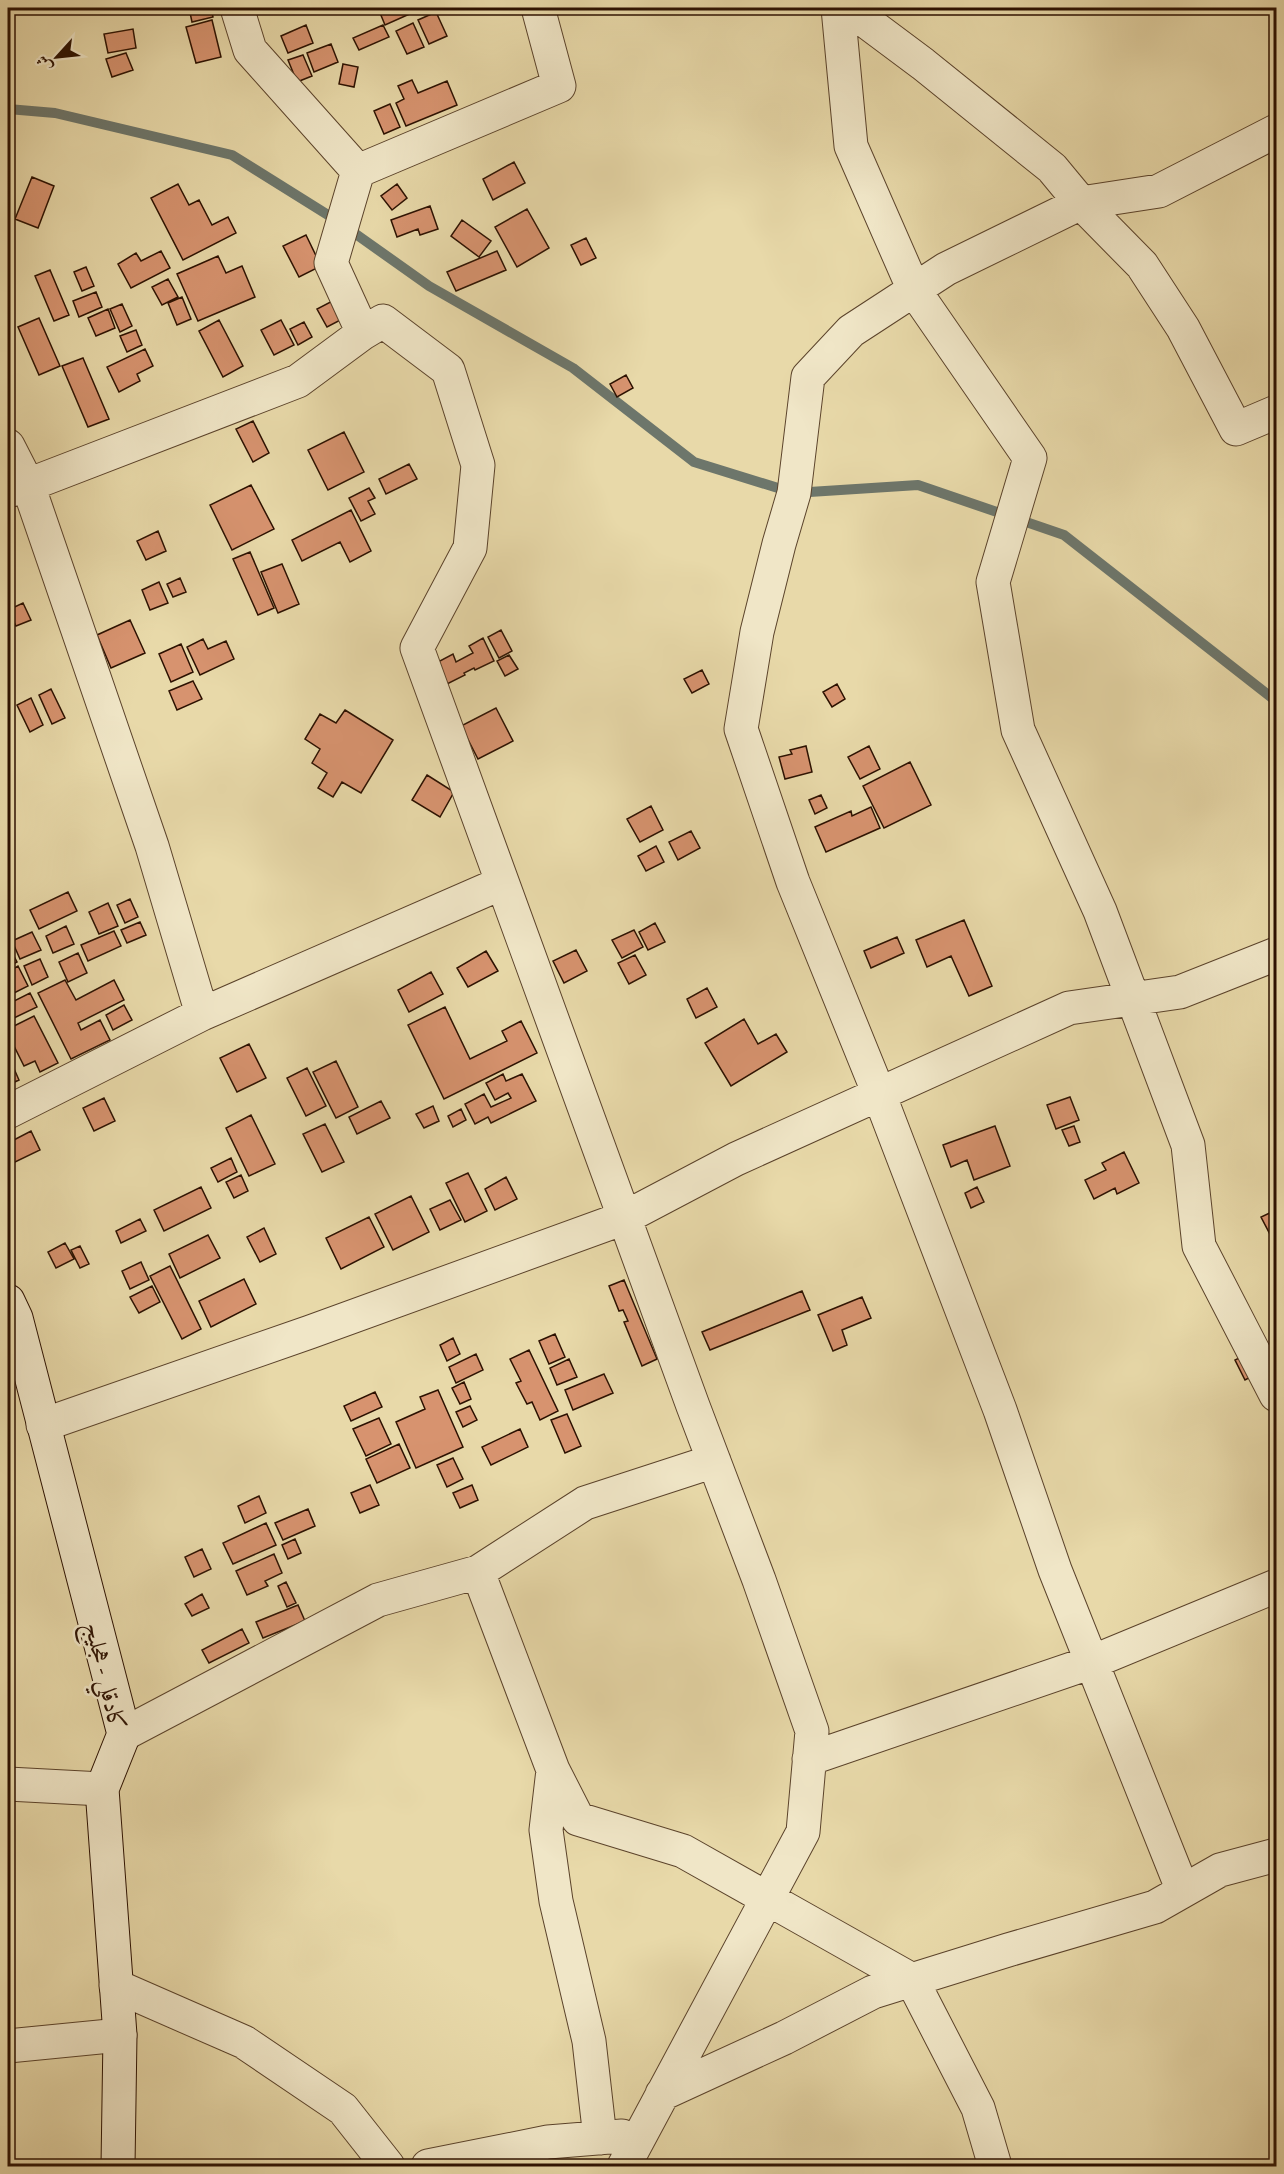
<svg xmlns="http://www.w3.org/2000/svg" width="1284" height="2174" viewBox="0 0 1284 2174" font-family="'EB Garamond',Amiri,serif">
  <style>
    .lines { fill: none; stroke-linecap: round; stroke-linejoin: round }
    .stream { stroke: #6d766b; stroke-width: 10 }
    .building { fill: #d7936f; stroke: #2c1101; stroke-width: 1.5 }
    .street-casing { stroke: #5b432b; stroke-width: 35 }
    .secondary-casing { stroke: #2c1101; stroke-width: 35 }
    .street { stroke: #f0e6c7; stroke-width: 33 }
    .secondary { stroke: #f0e6c7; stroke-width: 33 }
    .labels { text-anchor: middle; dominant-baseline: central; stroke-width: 5; stroke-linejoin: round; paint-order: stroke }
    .street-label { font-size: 24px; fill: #2c1101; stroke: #f0e6c7 }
  </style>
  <rect width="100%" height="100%" fill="#e8d9a9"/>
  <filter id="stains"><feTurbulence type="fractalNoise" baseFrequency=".00333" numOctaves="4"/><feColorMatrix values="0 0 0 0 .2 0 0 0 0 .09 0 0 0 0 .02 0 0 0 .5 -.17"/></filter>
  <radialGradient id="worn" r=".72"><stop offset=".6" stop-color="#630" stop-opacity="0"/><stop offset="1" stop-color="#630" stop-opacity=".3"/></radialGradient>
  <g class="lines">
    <!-- stream -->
    <path class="stream" d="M8 109 55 113 232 155 336 220 429 286 573 368 694 462 794 493 918 485 1064 535 1276 701"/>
  </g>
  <!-- building -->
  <path class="building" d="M189 8H211L213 17 192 22Z
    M378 8H423L385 25Z
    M436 12 447 36 429 44 418 20Z
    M212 20 221 57 196 63 186 27Z
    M413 23 424 47 407 54 396 31Z
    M306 25 313 43 288 53 281 36Z
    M383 25 389 37 359 50 353 38Z
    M133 29 136 48 108 53 104 34Z
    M331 44 338 62 314 72 307 53Z
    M126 53 133 70 112 77 106 59Z
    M303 55 312 76 297 82 288 60Z
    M343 64 358 67 354 87 339 84Z
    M412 80 418 93 447 81 457 105 406 126 396 103 404 99 398 86Z
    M390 104 400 127 384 134 374 111Z
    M514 162 525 183 493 200 483 179Z
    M32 177 54 186 38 228 15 219Z
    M178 184 189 205 199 200 212 225 228 217 236 233 183 260 151 198Z
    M397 184 407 198 392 210 381 196Z
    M430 206 438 229 420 235 418 229 397 237 391 220Z
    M527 209 549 248 517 267 495 227Z
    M462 220 491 241 479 257 451 236Z
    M306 235 321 266 299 277 283 246Z
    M586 238 596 258 581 265 571 245Z
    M161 251 170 268 131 288 118 264 136 253 141 261Z
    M497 251 506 270 456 291 447 272Z
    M218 256 226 273 242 266 255 297 198 321 177 274Z
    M86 267 94 286 82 291 74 272Z
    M50 270 69 315 54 321 35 276Z
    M168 279 178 297 162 305 152 287Z
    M96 292 102 307 79 317 73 301Z
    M342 296 352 314 327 327 317 309Z
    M182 297 191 319 177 325 168 303Z
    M122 304 132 326 120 332 110 309Z
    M108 309 115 328 96 336 88 318Z
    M39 318 60 366 39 375 18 327Z
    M219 320 243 366 223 377 199 331Z
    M281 320 294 345 274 355 261 330Z
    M304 322 312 337 298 345 290 329Z
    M136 330 142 345 127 352 120 336Z
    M145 349 153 366 137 374 140 381 119 392 107 367Z
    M83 358 109 419 88 427 62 366Z
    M626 375 633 388 617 397 610 384Z
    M253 421 269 453 253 462 236 429Z
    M344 432 364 472 328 490 308 450Z
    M409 464 417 479 386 494 379 479Z
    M251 485 274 529 232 550 210 505Z
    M369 488 375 498 368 501 375 514 361 521 349 498Z
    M351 510 371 551 350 562 340 542 302 561 292 540Z
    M158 531 166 551 146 560 137 541Z
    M250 552 274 608 258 615 233 559Z
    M282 564 299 604 278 613 261 572Z
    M180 578 186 592 173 597 167 584Z
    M159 582 168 603 150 610 142 590Z
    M23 603 31 620 16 626 8 610Z
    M130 620 145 653 111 668 97 635Z
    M501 630 512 651 499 658 488 637Z
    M483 638 494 661 475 670 474 668 464 673 465 675 447 684 436 663 453 654 456 662 473 653 469 646Z
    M203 639 208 649 226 641 234 659 200 675 187 647Z
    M181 644 193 672 171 682 159 654Z
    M509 655 518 669 505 676 497 661Z
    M702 670 709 684 692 693 684 679Z
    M193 681 202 699 177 710 169 691Z
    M837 684 845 699 832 707 823 692Z
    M51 689 65 718 52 724 39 695Z
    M31 698 43 725 30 732 17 705Z
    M496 708 513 741 478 759 461 726Z
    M345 710 393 740 361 793 342 782 333 797 318 788 327 773 312 763 320 749 305 739 320 714 336 723Z
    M806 746 812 772 785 779 779 757 792 754 790 750Z
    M869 746 880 769 860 779 848 757Z
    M910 762 931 805 884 828 863 786Z
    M427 775 454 792 440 817 412 800Z
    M821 795 827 808 815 814 809 800Z
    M651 806 663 830 640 842 627 819Z
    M871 807 880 828 826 852 815 827 851 811 852 816Z
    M691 831 700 848 678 860 669 842Z
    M656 846 664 862 646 871 638 856Z
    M68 892 77 911 39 929 30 910Z
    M130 899 138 917 125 923 117 905Z
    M108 903 118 926 99 934 89 912Z
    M964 920 992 986 969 996 951 956 927 967 916 940Z
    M140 922 146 935 127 943 121 930Z
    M655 923 665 942 648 950 639 932Z
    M66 926 74 944 53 953 46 936Z
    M634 930 643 947 622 958 612 940Z
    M114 931 121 946 88 961 81 945Z
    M32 932 41 950 20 959 12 941Z
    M897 937 904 953 871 968 864 951Z
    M8 945 17 962 8 967Z
    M576 950 587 971 564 983 553 961Z
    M486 951 498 971 468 987 457 968Z
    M78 953 87 973 68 982 59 962Z
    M635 955 646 975 629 984 618 963Z
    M40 959 48 977 32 985 24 966Z
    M18 966 28 986 8 996V972Z
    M431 972 443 994 409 1012 398 990Z
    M65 980 76 1000 114 980 124 1000 78 1023 81 1030 100 1020 110 1040 71 1059 38 993Z
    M707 988 717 1007 696 1018 687 999Z
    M30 993 37 1007 14 1018 8 1004Z
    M124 1005 132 1020 113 1030 106 1015Z
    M445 1007 470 1059 507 1041 502 1031 521 1021 537 1053 444 1099 408 1025Z
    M34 1016 58 1063 40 1072 35 1061 24 1066 8 1034V1029Z
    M744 1019 758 1044 776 1034 787 1052 731 1086 705 1043Z
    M249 1044 266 1078 237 1092 220 1058Z
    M8 1055 19 1080 8 1085Z
    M336 1061 358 1107 336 1118 313 1072Z
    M307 1068 326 1106 306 1116 287 1078Z
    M503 1074 506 1081 522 1074 536 1101 491 1123 488 1117 475 1124 465 1104 484 1094 491 1107 511 1098 508 1093 495 1100 486 1083Z
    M1070 1097 1079 1120 1056 1129 1047 1105Z
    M104 1098 115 1121 94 1131 83 1108Z
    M381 1101 390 1118 357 1134 349 1117Z
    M433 1106 439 1121 424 1128 416 1114Z
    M461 1109 466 1120 453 1127 448 1116Z
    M251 1115 275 1164 249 1176 226 1128Z
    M325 1124 344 1162 322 1172 303 1134Z
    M995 1126 1010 1166 974 1180 967 1160 951 1167 943 1145Z
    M1074 1126 1080 1142 1069 1146 1062 1130Z
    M31 1131 40 1150 13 1163 8 1152V1143Z
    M1124 1152 1139 1183 1117 1194 1115 1188 1094 1199 1085 1180 1106 1170 1102 1163Z
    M231 1158 237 1172 218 1182 211 1168Z
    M468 1173 487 1211 465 1222 446 1183Z
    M241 1175 248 1191 234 1198 226 1182Z
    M506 1177 517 1199 495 1210 485 1189Z
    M201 1187 211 1208 164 1231 154 1210Z
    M977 1187 984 1202 971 1208 965 1193Z
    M411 1196 429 1232 393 1250 375 1214Z
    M450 1200 461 1220 440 1230 430 1209Z
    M1276 1210V1238L1273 1240 1261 1217Z
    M369 1217 384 1247 341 1269 326 1238Z
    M140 1219 146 1231 121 1243 116 1231Z
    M264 1228 276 1254 260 1262 247 1237Z
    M208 1235 220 1258 180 1278 169 1254Z
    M65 1243 74 1259 56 1268 48 1252Z
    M80 1246 89 1264 80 1268 71 1250Z
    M141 1262 149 1280 130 1289 122 1271Z
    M170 1266 201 1329 182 1339 150 1276Z
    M244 1279 256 1304 211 1327 199 1301Z
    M624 1280 657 1359 642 1366 624 1322 628 1321 623 1310 619 1311 609 1286Z
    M152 1286 160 1302 139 1313 130 1297Z
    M802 1291 810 1310 710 1350 702 1332Z
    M862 1297 871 1318 842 1330 847 1345 833 1351 818 1315Z
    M555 1334 565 1357 549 1364 539 1341Z
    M453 1338 460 1354 447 1361 440 1345Z
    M529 1350 558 1411 540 1420 532 1402 527 1404 516 1383 521 1381 510 1359Z
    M1253 1351 1262 1371 1245 1380 1235 1360Z
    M476 1354 483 1370 456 1383 449 1367Z
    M569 1359 577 1377 557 1385 550 1368Z
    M604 1374 613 1393 573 1410 565 1390Z
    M464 1382 471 1399 460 1404 452 1388Z
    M438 1390 463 1447 416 1468 396 1422 425 1409 420 1397Z
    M375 1392 382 1407 351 1421 344 1406Z
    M470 1406 477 1420 463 1427 456 1412Z
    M567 1414 581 1446 565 1453 551 1420Z
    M379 1418 391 1444 366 1456 353 1429Z
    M520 1429 528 1447 491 1465 482 1447Z
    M399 1444 410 1468 377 1483 366 1459Z
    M453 1458 463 1479 447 1487 437 1465Z
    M370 1485 379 1505 360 1513 351 1493Z
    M472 1485 478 1500 460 1508 453 1493Z
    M259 1496 266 1513 245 1523 238 1506Z
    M308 1509 315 1526 283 1540 275 1523Z
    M266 1523 276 1545 233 1564 223 1543Z
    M295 1539 301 1553 288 1559 282 1545Z
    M202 1549 211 1569 194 1577 185 1557Z
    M274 1554 282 1573 265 1581 268 1586 247 1595 236 1571Z
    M286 1582 296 1603 287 1607 278 1586Z
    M202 1594 209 1608 192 1616 185 1604Z
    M298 1605 305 1621 263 1638 256 1622Z
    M242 1629 249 1643 209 1663 202 1650Z"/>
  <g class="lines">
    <defs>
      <path id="street" d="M237 8 250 50 358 171
        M838 8 851 146 914 290 1030 458 993 582 1018 730 1100 911 1188 1145 1199 1246 1276 1395
        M848 8 923 64 1052 168 1081 203 1142 265 1183 328 1236 429 1276 412
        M363 333 331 263 358 171 559 86 538 8
        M8 446 28 485 152 846 202 1014
        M8 491 28 485 298 381 363 333 383 321 448 370 478 465 470 548 417 648 693 1406 759 1580 812 1731 803 1832 624 2166
        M8 1112 202 1014 502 883
        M43 1425 310 1332 624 1218 736 1159 1069 1008 1180 992 1276 954
        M478 1572 553 1770 578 1819 683 1851 912 1980 978 2108 995 2166
        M124 1734 378 1600 478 1572 585 1503 714 1461
        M809 1759 1092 1662 1276 1586
        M553 1770 546 1830 556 1901 589 2041 600 2138
        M8 1784 102 1789
        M1183 1891 1055 1570 1000 1410 879 1094 793 882 741 729 757 632 779 544 794 493 808 377 851 331 946 269 1081 203 1159 191 1276 131
        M116 1986 244 2042 343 2109 388 2166
        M8 2046 120 2035
        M662 2094 784 2038 873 1992 1008 1950 1155 1907 1220 1870 1276 1855
        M428 2166 548 2142 622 2136"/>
      <path id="secondary" d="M8 1301 16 1318 124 1734 102 1789 120 2035 118 2166"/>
    </defs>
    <!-- street casing -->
    <use href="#street" class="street-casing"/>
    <!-- secondary casing -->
    <use href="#secondary" class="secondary-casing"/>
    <!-- street -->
    <use href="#street" class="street"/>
    <!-- secondary -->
    <use href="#secondary" class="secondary"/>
  </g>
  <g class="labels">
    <!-- street labels -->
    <g class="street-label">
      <text transform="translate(106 1676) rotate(77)">كادقلي - هجليج</text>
    </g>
  </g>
  <!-- margin -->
  <rect width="1284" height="2174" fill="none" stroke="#e8d9a9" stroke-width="30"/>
  <rect x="9" y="9" width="1266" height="2156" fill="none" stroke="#2c1101" stroke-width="3"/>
  <rect x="15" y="15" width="1254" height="2144" fill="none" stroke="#2c1101" stroke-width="1.5"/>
  <!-- north arrow -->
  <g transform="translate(57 57) rotate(243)" stroke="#f0e6c7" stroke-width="4.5" paint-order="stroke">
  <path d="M0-4.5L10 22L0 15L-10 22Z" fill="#2c1101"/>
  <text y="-9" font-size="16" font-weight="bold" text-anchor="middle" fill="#2c1101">ش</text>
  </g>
  <rect width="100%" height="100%" filter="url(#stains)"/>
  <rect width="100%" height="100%" fill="url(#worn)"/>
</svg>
